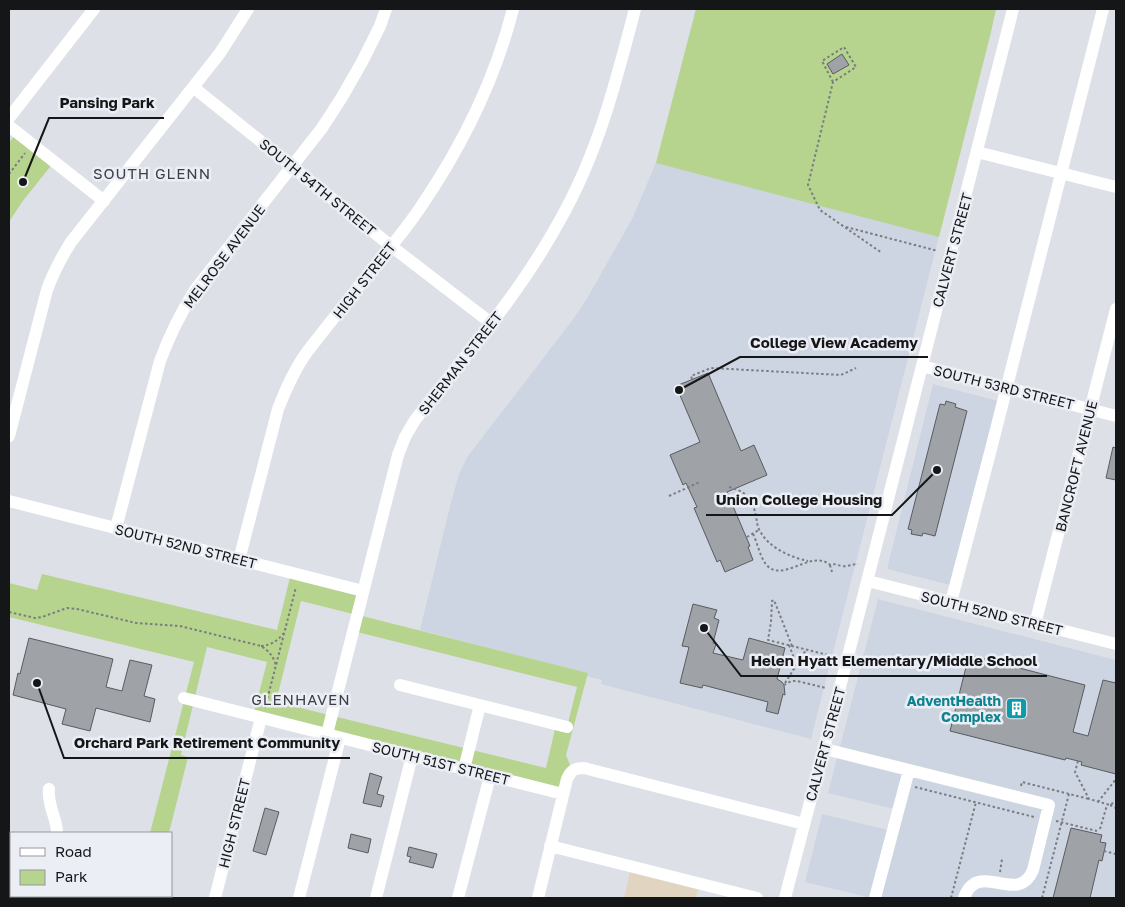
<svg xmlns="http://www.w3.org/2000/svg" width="1125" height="907" viewBox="0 0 1125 907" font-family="'Golos Text',sans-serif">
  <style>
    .commercial { fill: #e1d5c1 }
    .built { fill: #ced5e2 }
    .green { fill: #b6d48d; fill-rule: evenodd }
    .building { fill: #9fa2a7; stroke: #585b60 }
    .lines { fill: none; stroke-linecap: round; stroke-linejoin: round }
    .path { stroke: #7a7c80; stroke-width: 2; stroke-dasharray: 2.5 2.5; stroke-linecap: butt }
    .minor { stroke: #fff; stroke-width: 12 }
    .labels { text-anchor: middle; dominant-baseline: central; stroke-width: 5; stroke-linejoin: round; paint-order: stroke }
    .street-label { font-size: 14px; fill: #151618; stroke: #ebeef4 }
    .culture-label { font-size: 14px; font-weight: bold; fill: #0d838f; stroke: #ebeef4; text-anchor: end }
    .neighbourhood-label { font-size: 15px; letter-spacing: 1px; fill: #3d4045; stroke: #ebeef4 }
    .leader { fill: none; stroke: #151618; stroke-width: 2 }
    .callout-dot { fill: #151618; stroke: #ebeef4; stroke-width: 2 }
    .callout-label { font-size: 15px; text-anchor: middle; font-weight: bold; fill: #151618; stroke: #ebeef4; stroke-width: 5; stroke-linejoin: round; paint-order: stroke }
  </style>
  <rect width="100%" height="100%" fill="#dde1e7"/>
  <!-- commercial -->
  <path class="commercial" d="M630 872 698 889 696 898H624Z"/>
  <!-- built -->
  <path class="built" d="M696 9H996L990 36 811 739 601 684 602 680 586 676 587 673 420 630 450 506 459 474 468 456 571 322 588 297 633 217 657 160Z
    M933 384 998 401 950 585 887 569Z
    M878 599 1116 660V898H879L894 809 828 793Z
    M822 814 888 830 871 898 805 882Z
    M59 896H134V898H58Z"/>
  <!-- green -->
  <path class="green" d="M696 9H996L990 36 939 237 656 163Z
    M17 132 54 162 22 202 9 222V143Z
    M291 573 363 591 358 615 588 673 566 755 572 770 563 794 253 716 267 662 207 647 181 755 188 757 169 833H150L194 662 9 617V583L37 590 42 574 277 630ZM301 601 357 615 353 631 577 687 567 727 556 725 546 768 276 702Z"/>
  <!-- building -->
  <path class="building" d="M842 54 849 65 833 74 827 64Z
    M708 373 741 451 754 445 767 475 727 492 750 546 748 547 753 560 725 572 720 560 717 562 694 508 697 507 686 483 683 485 670 455 700 442 676 386Z
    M946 401 956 404 955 407 967 411 935 536 923 533 922 536 911 534 912 530 908 529 940 404 945 405Z
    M1113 447 1116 448V480L1106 478Z
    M693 604 717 610 714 618 719 620 713 643 716 644 713 653 743 660 749 638 785 648 777 679 782 682 784 685 785 695 783 694 778 714 766 711 768 702 703 685 702 688 680 683 689 647 682 646Z
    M29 638 113 659 106 687 122 691 130 660 152 665 144 696 155 699 150 722 96 708 90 731 62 724 66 709 13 695 18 673 20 674Z
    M969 655 1085 685 1073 732 1088 736 1103 680 1116 683V774L1081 765 1082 762 1066 758 1065 760 950 731Z
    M370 773 382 777 377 794 384 796 381 807 363 803Z
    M265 808 279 812 266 855 253 851Z
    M1071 828 1102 835 1100 842 1106 843 1102 861 1099 860 1090 898H1053Z
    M351 834 371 839 368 853 348 848Z
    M409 847 437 854 433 868 409 862 411 857 407 856Z"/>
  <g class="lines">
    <!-- path -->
    <path class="path" d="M833 82 822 61 844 47 856 67 833 82 808 185 820 210 882 253
      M9 174 25 153
      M846 227 938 251
      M692 379 691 376 711 368 841 375 856 368
      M729 487C747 492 752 498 756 516 757 521 757 527 760 531 769 548 790 557 808 561
      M669 496 700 482
      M753 534C757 542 760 556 765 563 781 586 811 548 830 565 835 563 836 565 842 566 847 567 852 564 858 564
      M747 537 759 530
      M830 565 832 572
      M9 612 35 618 42 617 67 608 77 609 136 623 180 626 261 646C269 651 273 656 276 665
      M789 645 794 658 793 670
      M261 646C272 645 277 641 284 633
      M792 646 774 600 772 601 771 622 768 640 836 657
      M785 683 806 650
      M784 685 791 681H797L826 688
      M265 708 296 587
      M1078 761 1075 772 1089 799 1110 805 1116 801
      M1021 786 1022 782 1089 799
      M915 787 1034 817
      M1098 802 1116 779
      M1110 805 1116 808
      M1056 821 1097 831
      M1100 829 1107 805
      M1104 851 1116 854
      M1000 872 1002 859
      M951 898 976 802
      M1042 898 1069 794"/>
    <!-- minor -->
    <path class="minor" d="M193 87 391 246 491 323
      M9 118 94 9
      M9 126 104 201
      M977 152 1116 187
      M922 366 1116 416
      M9 436 47 290C53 273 61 258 71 242L220 53 248 9
      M9 501 363 591
      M116 528 160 361C170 334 180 314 195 290L322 128 342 97 362 62 380 26 386 9
      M239 560 278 409C286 389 294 370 307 352 331 321 356 290 380 260 394 243 408 226 420 208 461 148 495 80 513 9
      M868 581 1116 644
      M951 602 991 449 1103 9
      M1035 624 1116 309
      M400 685 567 727
      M184 698 563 794
      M327 734 398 455 405 437 415 420C466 355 521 292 560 220 598 153 616 82 635 9
      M825 749 1049 805 1033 870C1018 907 978 858 964 898
      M464 769 480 705
      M49 789C47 805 57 818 57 833
      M550 846 757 898
      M35 898 36 896
      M215 898 261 718
      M299 898 340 738
      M376 898 412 756
      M458 898 490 776
      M538 898 567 779C571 770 575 768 584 768L804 824
      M785 898 847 660 1013 9
      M875 898 909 770"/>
  </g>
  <!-- icons -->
  <defs>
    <symbol id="building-square" viewBox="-11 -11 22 22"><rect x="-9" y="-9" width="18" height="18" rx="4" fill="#0f9aa8" stroke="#ebeef4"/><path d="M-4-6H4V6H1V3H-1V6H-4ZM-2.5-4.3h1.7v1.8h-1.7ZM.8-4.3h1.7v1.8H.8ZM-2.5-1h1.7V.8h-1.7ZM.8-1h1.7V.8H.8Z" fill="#fff"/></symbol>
  </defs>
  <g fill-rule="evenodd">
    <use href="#building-square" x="1004" y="696" width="25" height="25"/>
  </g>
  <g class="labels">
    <!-- street labels -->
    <g class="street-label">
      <text transform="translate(318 187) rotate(39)">SOUTH 54TH STREET</text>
      <text transform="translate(952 250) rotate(-75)">CALVERT STREET</text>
      <text transform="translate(224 256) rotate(-53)">MELROSE AVENUE</text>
      <text transform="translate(364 280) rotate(-52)">HIGH STREET</text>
      <text transform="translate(460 363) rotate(-52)">SHERMAN STREET</text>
      <text transform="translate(1004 387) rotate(14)">SOUTH 53RD STREET</text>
      <text transform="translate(1076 466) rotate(-76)">BANCROFT AVENUE</text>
      <text transform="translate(186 546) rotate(14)">SOUTH 52ND STREET</text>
      <text transform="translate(992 613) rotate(14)">SOUTH 52ND STREET</text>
      <text transform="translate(825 744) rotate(-75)">CALVERT STREET</text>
      <text transform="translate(441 763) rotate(14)">SOUTH 51ST STREET</text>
      <text transform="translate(234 823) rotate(-76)">HIGH STREET</text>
    </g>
    <!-- culture labels -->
    <g class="culture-label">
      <text x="1001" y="700">AdventHealth<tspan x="1001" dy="16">Complex</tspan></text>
    </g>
    <!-- neighbourhood labels -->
    <g class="neighbourhood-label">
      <text x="152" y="173">SOUTH GLENN</text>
      <text x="301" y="699">GLENHAVEN</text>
    </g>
  </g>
  <!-- callouts -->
  <path class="leader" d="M23 182L49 118H164M679 390L740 357H928M937 470L892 515H706M704 628L741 676H1047M37 683L64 758H350"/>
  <g class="callout-dot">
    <circle cx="23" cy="182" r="5"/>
    <circle cx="679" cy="390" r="5"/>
    <circle cx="937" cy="470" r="5"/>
    <circle cx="704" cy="628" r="5"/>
    <circle cx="37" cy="683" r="5"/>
  </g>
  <g class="callout-label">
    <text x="107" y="108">Pansing Park</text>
    <text x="834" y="348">College View Academy</text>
    <text x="799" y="505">Union College Housing</text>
    <text x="894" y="666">Helen Hyatt Elementary/Middle School</text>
    <text x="207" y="748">Orchard Park Retirement Community</text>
  </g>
  <!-- border -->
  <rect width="1125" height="907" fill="none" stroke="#151618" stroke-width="20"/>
  <!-- legend -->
  <rect x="10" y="832" width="162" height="65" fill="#ebeef4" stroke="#95989c"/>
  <rect x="20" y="848" width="25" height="8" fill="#ffffff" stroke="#95989c"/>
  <text x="55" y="857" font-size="15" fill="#151618">Road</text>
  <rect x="20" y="870" width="25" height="15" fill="#b6d48d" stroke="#95989c"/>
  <text x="55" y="882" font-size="15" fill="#151618">Park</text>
</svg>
